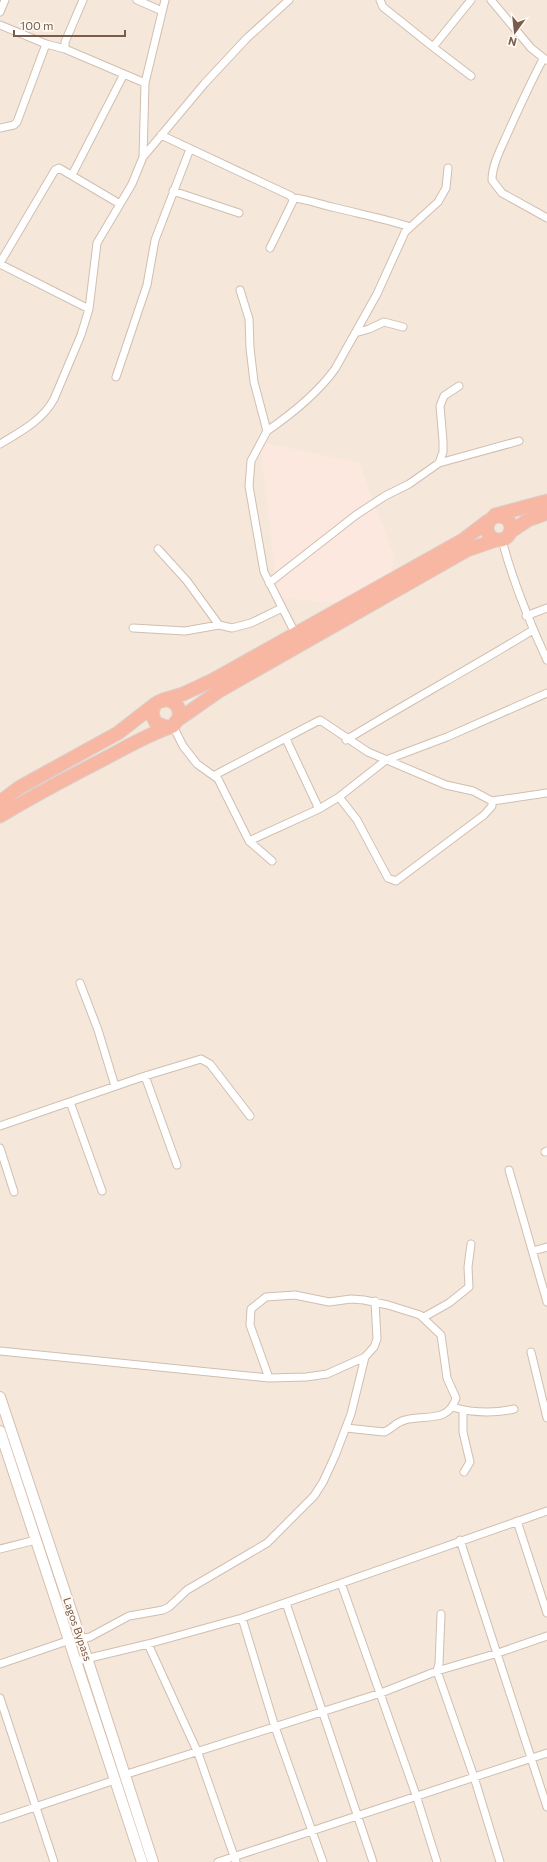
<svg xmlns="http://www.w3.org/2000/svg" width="547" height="1862" viewBox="0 0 547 1862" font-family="Commissioner,sans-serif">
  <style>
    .residential { fill: #f5e8da }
    .commercial { fill: #fde8e0 }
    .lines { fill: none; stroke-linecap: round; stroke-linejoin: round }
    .street-casing { stroke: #d1beb0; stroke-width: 9 }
    .secondary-casing { stroke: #d6c0b0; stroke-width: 12 }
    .highway-casing { stroke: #dad1cd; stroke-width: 15 }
    .street { stroke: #fff; stroke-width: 7 }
    .secondary { stroke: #fff; stroke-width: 10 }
    .highway { stroke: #f7b7a3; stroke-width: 13 }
    .labels { text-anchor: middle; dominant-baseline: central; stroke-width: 4; stroke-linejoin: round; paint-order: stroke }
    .street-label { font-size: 11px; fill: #7a5c4d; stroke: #fffaf3 }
  </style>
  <rect width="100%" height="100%" fill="#fdf6ec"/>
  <!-- residential -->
  <path class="residential" d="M0 0H547V1862H0Z"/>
  <!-- commercial -->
  <path class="commercial" d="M260 442 359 463 393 554 392 572 339 603 278 598Z"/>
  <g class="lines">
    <defs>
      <path id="street" d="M137 0 162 11
        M380 0 383 7 433 47 471 76
        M491 0 531 48 546 60
        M0 12 5 0
        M0 25 46 44 65 49
        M433 47 471 0
        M543 59C530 84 518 110 506 137 500 150 492 166 492 180L502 193 547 218
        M145 83 165 0
        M0 128 14 125 17 122 46 44
        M161 135 291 196 293 201 270 248
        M143 157 205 83 247 38 289 0
        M72 175 124 74
        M173 191 239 213
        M293 198C307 199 319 204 332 207 359 214 384 218 410 227
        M0 263 55 170 59 168 120 204
        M0 264 89 309
        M240 290 249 319 250 348 254 382 267 431 251 461 249 486 264 572 295 633
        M355 333 369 329 384 322 403 327
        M116 377 147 285 155 240 190 149
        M267 431C293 413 317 394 335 369L377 294 405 232 438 202 446 188 448 168
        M0 444C20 432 43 420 54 399L81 335 89 309 97 243 132 184 143 157 145 83 65 49V42L83 0
        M439 463 443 452V441L440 406 444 396 459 386
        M502 540C513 582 529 621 547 660
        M158 549 187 581 219 625
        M269 583 356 515 385 496 409 484 439 463 519 441
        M526 616 547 608
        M133 628 185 631 219 625 232 628 251 623 282 608
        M173 726 183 746 197 764 218 779 249 841 272 861
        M286 739 319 809
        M346 740C408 702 471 668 533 630
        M215 775 320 720 368 752 446 785 473 791 492 801 547 793
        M339 797 357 820 388 878 396 881 484 815 492 806V801
        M249 841 319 809 339 797 386 760 447 737 547 693
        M80 983 98 1030 115 1086
        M145 1076 177 1165
        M70 1102 102 1191
        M0 1126 145 1076 201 1059 210 1064 250 1116
        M0 1148 14 1192
        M545 1152 547 1151
        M509 1170 547 1302
        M533 1251 547 1247
        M424 1317 449 1303 469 1287 468 1267 471 1244
        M0 1351 269 1378 306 1377 327 1374 365 1357
        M531 1352 547 1418
        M269 1378 250 1325 251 1309 266 1297 295 1295 329 1302 351 1299 364 1300 388 1305 420 1315 441 1335 447 1378 456 1398C448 1424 425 1414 405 1420 396 1422 392 1429 384 1432L346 1428
        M452 1407C473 1413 492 1414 514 1409
        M463 1410V1432L470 1462 464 1472
        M517 1521 547 1613
        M460 1540 547 1807
        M0 1549 36 1540
        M341 1583 416 1795 437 1862
        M286 1603 373 1862
        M441 1614 439 1664 437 1671 474 1777 500 1862
        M242 1618 275 1727 323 1862
        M80 1639 90 1637 129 1616 163 1610 169 1607 187 1590 267 1543 314 1496 323 1482 335 1456 351 1414 365 1357 374 1347 377 1339 375 1301
        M148 1644 198 1753 236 1862
        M77 1661 148 1644 242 1618 547 1511
        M0 1664 70 1640
        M0 1698 54 1862
        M124 1775 381 1693 437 1671 498 1653 547 1636
        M0 1819 115 1780
        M218 1862 547 1753"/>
      <path id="secondary" d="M0 1397 87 1658 153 1862
        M0 1431 142 1862"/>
      <path id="highway" d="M495 515 547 501
        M487 528a12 12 0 1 1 24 0a12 12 0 1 1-24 0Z
        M510 532 528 520 547 513
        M163 700 183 694 213 680 463 540 488 521
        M179 719 219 691 467 550 496 540
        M0 802 20 787 118 733 154 705
        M0 816C33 796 67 778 102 760 125 748 148 734 173 726L180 716 178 707C171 698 163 698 154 705L152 715 156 723 166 727"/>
    </defs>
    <!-- street casing -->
    <use href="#street" class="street-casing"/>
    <!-- secondary casing -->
    <use href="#secondary" class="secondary-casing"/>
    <!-- highway casing -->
    <use href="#highway" class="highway-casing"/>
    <!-- street -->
    <use href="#street" class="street"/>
    <!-- secondary -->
    <use href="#secondary" class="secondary"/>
    <!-- highway -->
    <use href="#highway" class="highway"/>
  </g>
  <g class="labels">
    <!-- street labels -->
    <g class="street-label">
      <text transform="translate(78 1629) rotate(71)">Lagos Bypass</text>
    </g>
  </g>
  <!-- north arrow -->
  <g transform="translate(515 32) rotate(195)" stroke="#fffaf3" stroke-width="3" paint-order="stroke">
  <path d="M0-3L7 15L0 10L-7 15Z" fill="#7a5c4d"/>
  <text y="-6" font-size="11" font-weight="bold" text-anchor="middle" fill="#7a5c4d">N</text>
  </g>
  <!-- scale -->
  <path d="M14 30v6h111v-6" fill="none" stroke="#7a5c4d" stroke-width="2"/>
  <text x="20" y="30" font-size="12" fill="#7a5c4d" stroke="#fffaf3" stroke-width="3" paint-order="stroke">100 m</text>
</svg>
